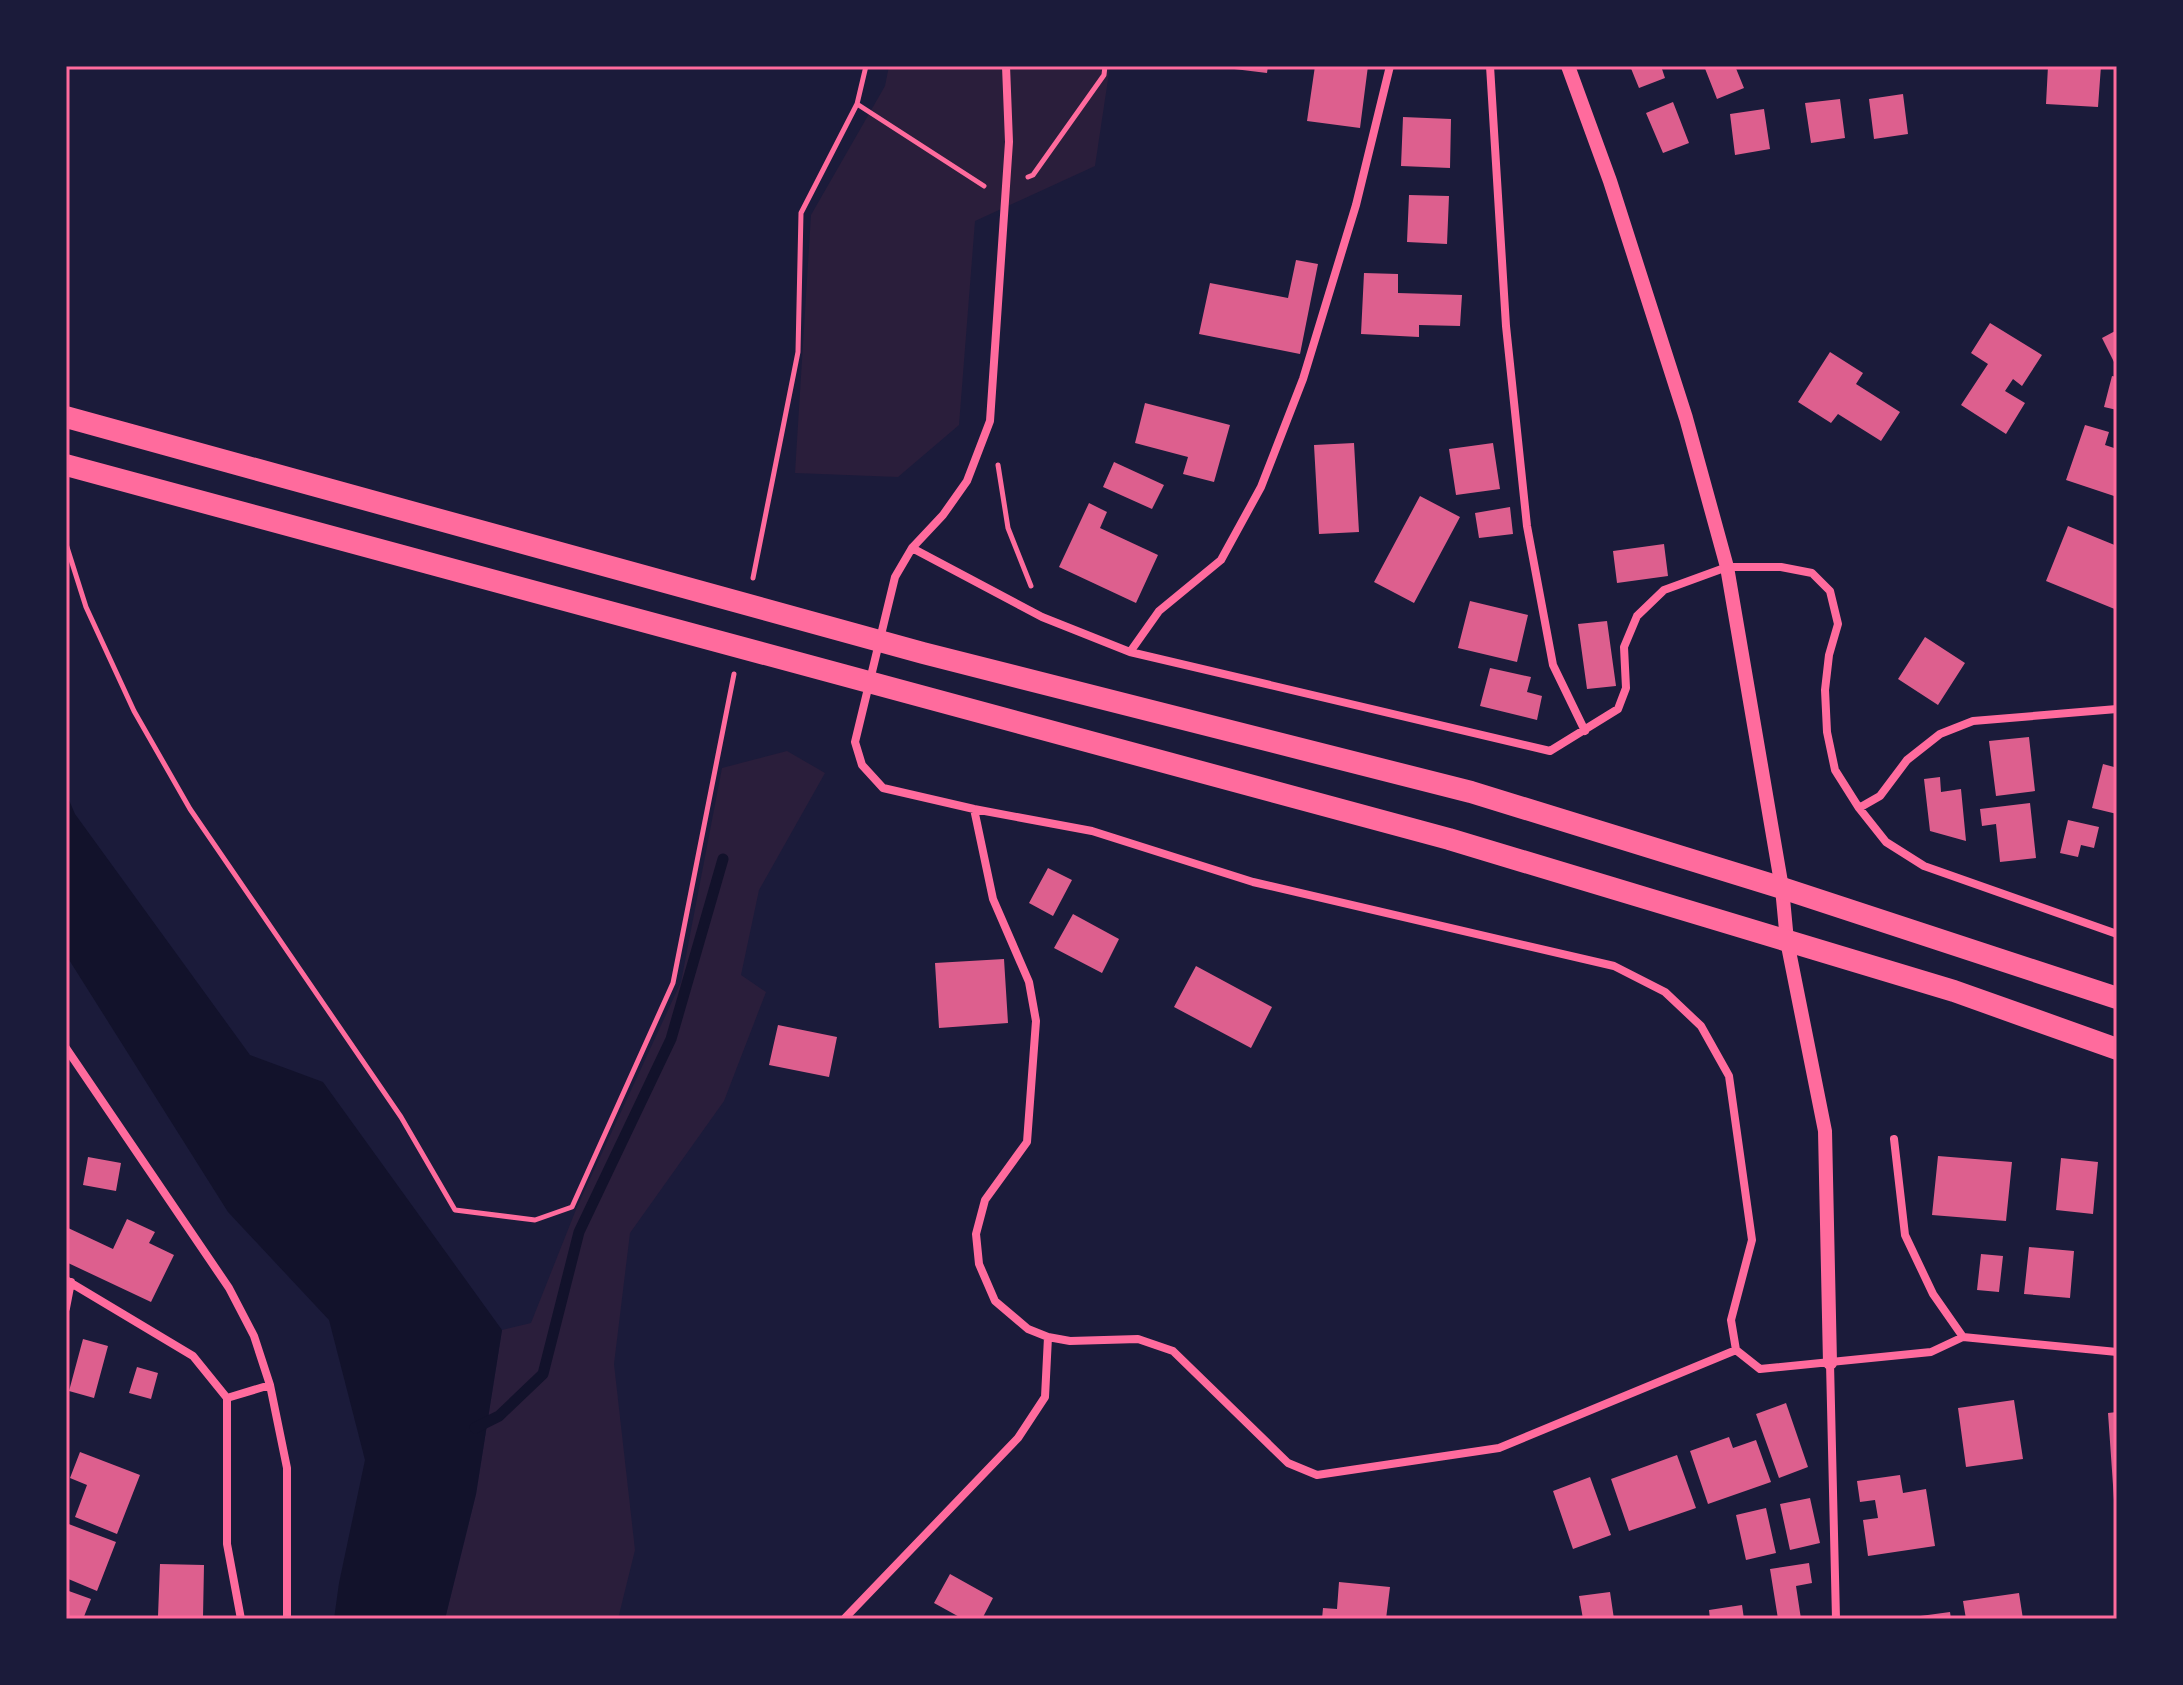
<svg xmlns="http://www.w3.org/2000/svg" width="2183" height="1685" viewBox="0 0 2183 1685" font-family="'Space Grotesk',sans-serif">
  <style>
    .green { fill: #2a1e3b }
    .water { fill: #12122b }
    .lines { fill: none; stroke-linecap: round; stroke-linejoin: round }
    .stream { stroke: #12122b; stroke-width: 11 }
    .building { fill: #dd5f8e }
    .path { stroke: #ff6b9d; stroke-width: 5 }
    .minor { stroke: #ff6b9d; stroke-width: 8 }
    .tertiary { stroke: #ff6b9d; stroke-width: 14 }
    .trunk { stroke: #ff6b9d; stroke-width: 22 }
    .neatline { fill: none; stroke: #ff6b9d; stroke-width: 3 }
  </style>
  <rect width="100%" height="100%" fill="#1b1b3a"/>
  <!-- green -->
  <path class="green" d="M889 66H1110L1095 166 975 221 959 425 898 477 795 473 811 215 885 86Z
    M787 751 825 773 759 890 741 975 766 992 724 1101 630 1233 614 1364 635 1550 618 1619H445L476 1494 502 1330 531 1323 577 1207 681 982 722 768Z"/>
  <!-- water -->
  <path class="water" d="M66 793 75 814 250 1055 323 1082 502 1330 476 1494 445 1619H334L339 1583 365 1460 329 1320 228 1212 66 955Z"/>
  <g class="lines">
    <!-- stream -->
    <path class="stream" d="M475 1428 499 1416 543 1374 579 1232 671 1039 723 859"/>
  </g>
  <!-- building -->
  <path class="building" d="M1227 66H1268L1267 73 1226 68Z
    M1315 66H1368L1360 128 1307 121Z
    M1630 66H1661L1665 78 1639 88Z
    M1704 66H1735L1744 88 1717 99Z
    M2048 66H2101L2098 107 2046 104Z
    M1903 94 1908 134 1874 139 1869 99Z
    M1840 99 1845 138 1811 143 1805 103Z
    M1673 102 1689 143 1663 153 1646 113Z
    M1764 109 1770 149 1735 155 1730 114Z
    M1403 117 1451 119 1450 168 1401 166Z
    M1409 195 1449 196 1447 244 1407 242Z
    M1296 260 1318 264 1300 354 1199 334 1210 283 1288 298Z
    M1364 273 1398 274V293L1462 295 1460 326 1419 325V337L1361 334Z
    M1990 323 2042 355 2022 386 2013 379 2005 391 2025 403 2006 434 1961 405 1988 364 1971 353Z
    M2117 330V368L2102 338Z
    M1830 352 1863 373 1856 384 1900 412 1881 441 1838 414 1831 423 1798 402Z
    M2112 376 2117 377V410L2104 407Z
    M1145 403 1230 425 1214 482 1183 474 1188 457 1135 443Z
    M2085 425 2109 432 2105 445 2117 449V497L2066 480Z
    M1354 443 1359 532 1319 534 1314 445Z
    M1493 443 1500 489 1456 495 1449 449Z
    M1114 462 1164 485 1152 509 1103 487Z
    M1420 496 1460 517 1414 603 1374 582Z
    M1089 503 1107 512 1100 528 1158 555 1136 603 1059 567Z
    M1510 507 1513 534 1479 538 1475 513Z
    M2068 526 2117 546V610L2046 581Z
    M1664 544 1668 576 1617 583 1613 551Z
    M1470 601 1528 615 1517 662 1458 648Z
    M1607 621 1616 686 1587 689 1578 624Z
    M1925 637 1965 663 1938 705 1898 679Z
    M1490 668 1531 677 1527 692 1542 696 1537 720 1480 706Z
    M2029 737 2035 791 1996 796 1989 741Z
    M2116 758H2117V814L2092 808 2103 764 2114 767Z
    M1940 777 1941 792 1961 789 1966 841 1930 831 1924 779Z
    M2030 803 2036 858 2000 862 1996 824 1982 826 1980 809Z
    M2068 820 2099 827 2094 848 2081 845 2078 857 2060 853Z
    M1048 868 1072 880 1053 916 1029 903Z
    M1073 914 1119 939 1102 973 1054 948Z
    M1004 959 1008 1023 939 1028 935 963Z
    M1196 966 1272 1007 1251 1048 1174 1007Z
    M778 1025 837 1037 829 1077 769 1065Z
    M1938 1156 2012 1162 2006 1221 1932 1215Z
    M88 1157 121 1163 116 1191 83 1185Z
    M2061 1158 2098 1162 2093 1214 2056 1210Z
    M127 1219 155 1232 149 1243 174 1255 151 1302 66 1262V1227L113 1249Z
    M2029 1247 2074 1251 2070 1298 2024 1294Z
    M1981 1254 2003 1256 1999 1292 1977 1290Z
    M83 1339 108 1346 94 1398 69 1391Z
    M137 1367 158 1373 151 1399 129 1393Z
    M2014 1400 2023 1459 1966 1467 1958 1408Z
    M1786 1403 1808 1467 1779 1478 1756 1414Z
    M2117 1412V1514H2115L2108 1413Z
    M1729 1437 1733 1448 1756 1440 1771 1482 1708 1504 1690 1451Z
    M80 1452 140 1475 117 1534 75 1517 87 1485 70 1478Z
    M1677 1455 1696 1508 1629 1531 1611 1479Z
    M1900 1475 1903 1493 1926 1489 1935 1546 1868 1556 1863 1520 1878 1518 1875 1500 1860 1502 1857 1481Z
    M1590 1477 1611 1535 1573 1549 1553 1491Z
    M1810 1498 1820 1543 1790 1550 1780 1504Z
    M1766 1508 1776 1553 1746 1560 1736 1515Z
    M66 1523 116 1542 97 1591 66 1578Z
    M1809 1563 1812 1583 1796 1586 1801 1619H1778L1770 1569Z
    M160 1564 204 1565 203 1617 158 1616Z
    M950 1574 993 1598 982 1619H963L934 1603Z
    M1339 1582 1390 1587 1386 1619H1322L1323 1608 1337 1609Z
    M66 1590 91 1599 83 1619H66Z
    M1610 1592 1614 1619H1583L1579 1596Z
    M2019 1593 2023 1619H1966L1963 1601Z
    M1742 1605 1744 1619H1710L1709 1610Z
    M1950 1612 1951 1619H1913V1617Z"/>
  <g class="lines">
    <!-- path -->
    <path class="path" d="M857 104 984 186
      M1028 177 1033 175 1104 75 1105 66
      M998 465 1008 528 1031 586
      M66 544 86 607 134 711 190 809 401 1117 455 1210 535 1220 572 1207 673 983 734 674
      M753 578 798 352 801 213 857 104 866 66"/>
    <!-- minor -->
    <path class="minor" d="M1006 66 1009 142 990 421 967 481 943 515 912 548 895 577 855 742 862 765 883 788 974 809 1092 831 1253 882 1614 966 1665 992 1701 1026 1729 1076 1752 1240 1731 1320 1736 1350 1760 1369 1931 1352 1963 1337 2117 1352
      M1490 66 1506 326 1527 526 1553 665 1585 731
      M912 548 1042 617 1130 652 1550 751 1618 709 1626 688 1624 647 1637 616 1664 590 1727 567H1781L1812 573 1830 591 1838 624 1829 655 1825 690 1827 732 1835 770 1859 808 1886 842 1924 866 2117 934
      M1130 652 1159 611 1221 560 1261 487 1303 379 1356 205 1390 66
      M1859 808 1880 796 1907 760 1940 734 1973 721 2117 709
      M974 809 993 899 1029 982 1036 1021 1027 1142 985 1200 976 1234 979 1264 995 1301 1028 1329 1048 1337 1070 1341 1138 1339 1173 1351 1288 1463 1317 1475 1499 1448 1736 1350
      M66 1048 229 1288 254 1336 270 1385 287 1468V1619
      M1894 1139 1905 1235 1933 1294 1963 1337
      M66 1280 193 1356 227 1398V1544L241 1619
      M66 1308 71 1282
      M1830 1363 1836 1619
      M227 1398 270 1385
      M845 1618 1018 1438 1045 1397 1048 1337"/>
    <!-- tertiary -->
    <path class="tertiary" d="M1568 66 1610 181 1686 418 1727 567 1782 888 1787 941 1825 1131 1830 1363"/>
    <!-- trunk -->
    <path class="trunk" d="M66 417 923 653 1471 792 1782 888 2117 998
      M66 465 1449 839 1954 991 2117 1049"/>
  </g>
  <!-- border -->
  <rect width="2183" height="1685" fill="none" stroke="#1b1b3a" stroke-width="136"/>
  <rect x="68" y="68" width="2047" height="1549" class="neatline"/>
</svg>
